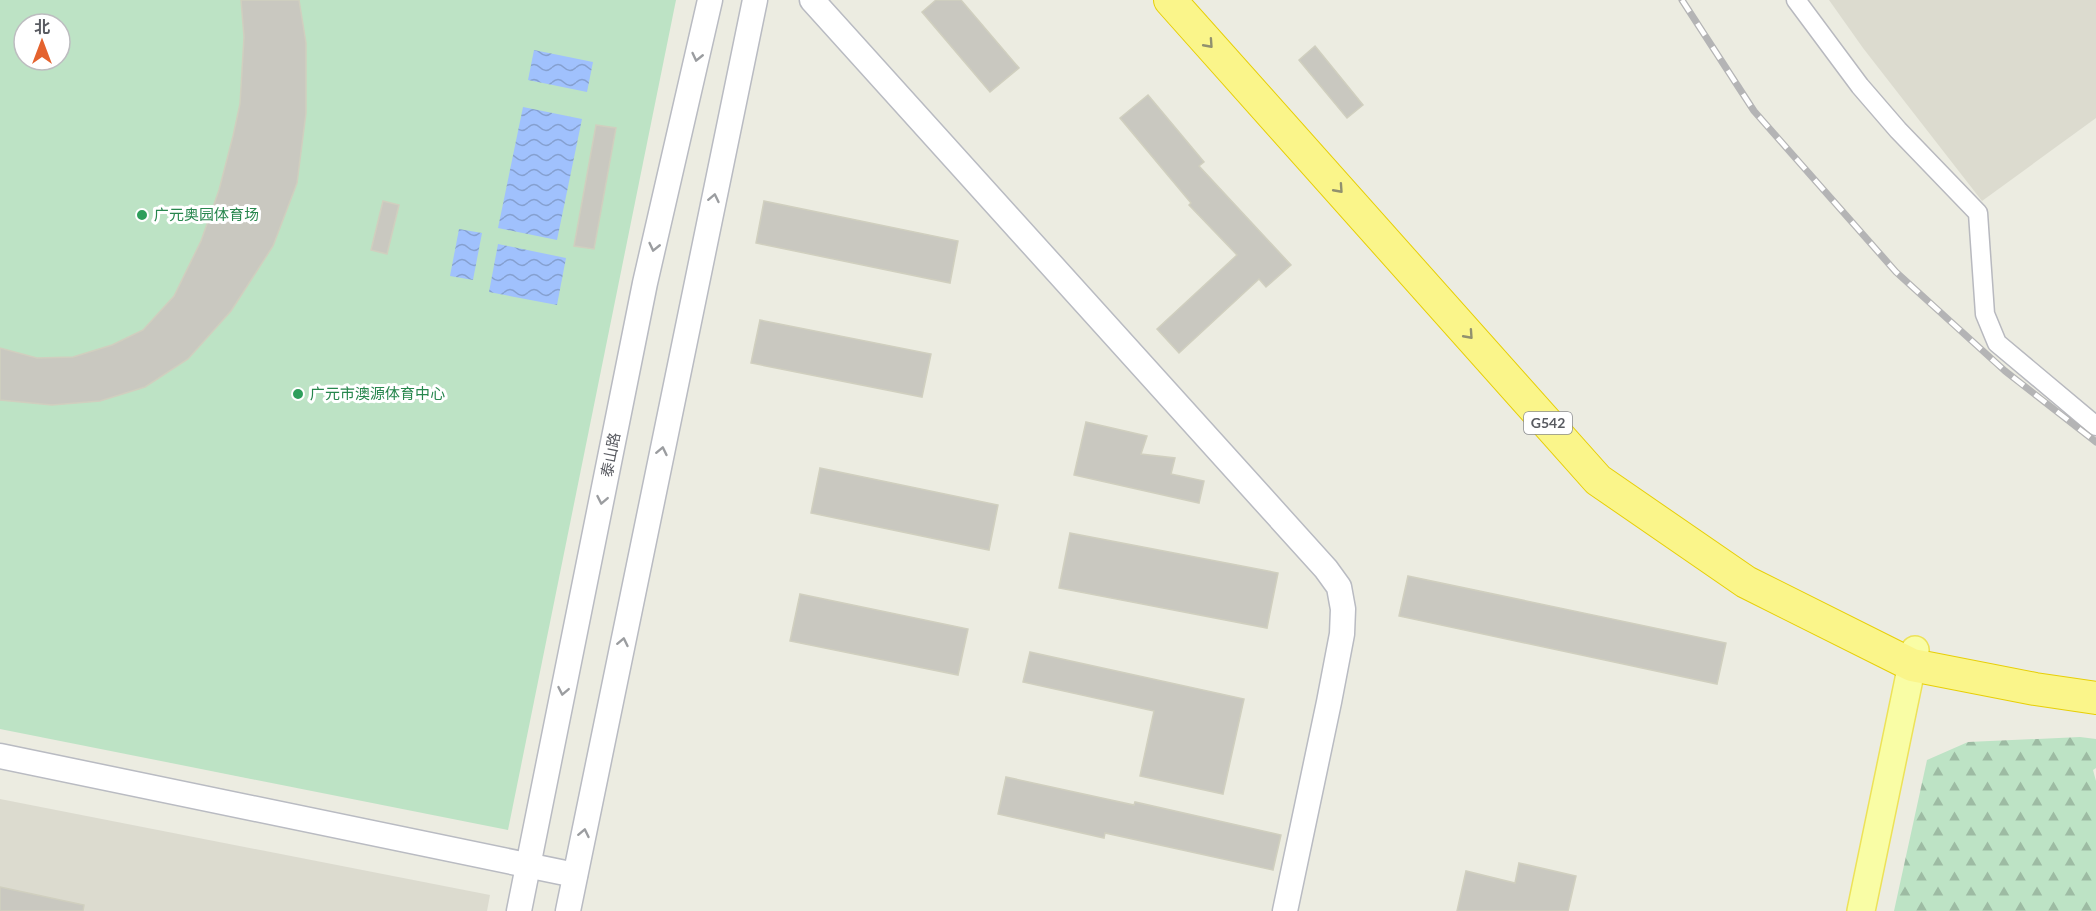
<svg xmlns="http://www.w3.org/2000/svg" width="2096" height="911" viewBox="0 0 2096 911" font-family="Lato,'Noto Sans SC',sans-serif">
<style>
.education{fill:#dcdbcf}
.forest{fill:url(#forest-firs)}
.pitch{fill:#bde3c5;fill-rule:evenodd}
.water{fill:url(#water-waves)}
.building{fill:#c9c8c0;stroke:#d0cfbf;stroke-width:1.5}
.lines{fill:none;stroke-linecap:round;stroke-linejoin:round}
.street-casing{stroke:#b8b9bf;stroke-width:21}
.secondary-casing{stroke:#b9bbc2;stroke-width:27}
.primary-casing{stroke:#ede258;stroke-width:30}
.highway-casing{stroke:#e7cf06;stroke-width:34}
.street{stroke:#fff;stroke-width:18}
.secondary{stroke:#fff;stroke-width:24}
.primary{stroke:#f9fda5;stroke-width:27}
.highway{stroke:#faf58a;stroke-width:32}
.rail-casing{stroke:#b4b4b5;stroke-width:7}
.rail{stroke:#fff;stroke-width:4.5;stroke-dasharray:14;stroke-linecap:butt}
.oneway{stroke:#91916f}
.oneway2{stroke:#9b9da0}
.leisure-dot{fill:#2e9e5b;stroke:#fff;stroke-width:2}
.labels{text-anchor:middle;stroke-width:6;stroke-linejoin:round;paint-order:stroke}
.shield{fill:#fff;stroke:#8b8c90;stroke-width:1.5}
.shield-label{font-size:14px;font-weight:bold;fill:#595b61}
.leisure-label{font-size:15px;fill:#27864d;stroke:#fff;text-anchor:start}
.street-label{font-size:15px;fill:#595b61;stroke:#fff}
</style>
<defs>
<pattern id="forest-firs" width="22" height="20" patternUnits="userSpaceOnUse" patternTransform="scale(1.5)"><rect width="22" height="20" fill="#bde3c5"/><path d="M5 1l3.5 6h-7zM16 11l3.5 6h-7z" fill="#9dbba3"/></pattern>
<pattern id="water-waves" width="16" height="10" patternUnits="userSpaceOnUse" patternTransform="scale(1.5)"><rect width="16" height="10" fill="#a0c1fd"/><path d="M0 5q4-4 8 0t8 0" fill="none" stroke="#85a0d0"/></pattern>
</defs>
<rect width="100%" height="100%" fill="#ecece1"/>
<!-- education -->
<g class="education">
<polygon points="1829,0 2096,0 2096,118 1982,201 1863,48"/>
<polygon points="0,799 490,895 487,911 0,911"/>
</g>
<!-- forest -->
<polygon class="forest" points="2080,737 2096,739 2096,768 2093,770 2096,781 2096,911 1894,911 1927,760 1968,742"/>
<!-- pitch -->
<path class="pitch" d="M0,0H676L508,830L0,729ZM24,24H60V60H24Z"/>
<!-- water -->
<g class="water">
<polygon points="534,50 593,62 587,92 528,80"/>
<polygon points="523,107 582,119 557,240 498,228"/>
<polygon points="459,229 482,233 473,280 450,276"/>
<polygon points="498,244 566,258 557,305 489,292"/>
</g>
<!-- building -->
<g class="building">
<polygon points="241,0 299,0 306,43 306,113 297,183 273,246 231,311 188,359 145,387 100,401 52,405 0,400 0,348 37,358 73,357 112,345 143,330 174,296 201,241 219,190 233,136 240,104 244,37"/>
<polygon points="936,0 961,0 1019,68 990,92 922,12"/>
<polygon points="1315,46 1363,105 1347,118 1299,60"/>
<polygon points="1148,95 1204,162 1199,166 1291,265 1266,287 1259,279 1179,353 1157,329 1237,255 1189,205 1191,203 1120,118"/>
<polygon points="596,125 616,128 594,249 574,246"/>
<polygon points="383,201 399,205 387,254 371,250"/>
<polygon points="764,201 958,241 950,283 756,243"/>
<polygon points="760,320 931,354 922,397 751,363"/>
<polygon points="1086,422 1147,436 1141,454 1175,458 1171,474 1204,481 1199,503 1074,475"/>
<polygon points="820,468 998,505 989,550 811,513"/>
<polygon points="1070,533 1278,573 1267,628 1059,588"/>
<polygon points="1408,576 1726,643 1717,684 1399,616"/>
<polygon points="800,594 968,629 958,675 790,641"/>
<polygon points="1030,652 1244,699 1223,794 1140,776 1154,711 1023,682"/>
<polygon points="1006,777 1134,805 1135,802 1281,835 1273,870 1105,833 1104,838 998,814"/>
<polygon points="1519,863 1576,876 1568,911 1457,911 1466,871 1515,883"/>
<polygon points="0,887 84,905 83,911 0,911"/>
</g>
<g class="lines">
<!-- street casing -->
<g class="street-casing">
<polyline id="street" points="1796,0 1860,86 1898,130 1978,213 1985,314 1997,343 2096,426"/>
</g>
<!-- secondary casing -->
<g class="secondary-casing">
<g id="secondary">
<polyline points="812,0 1326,569 1339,587 1343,609 1342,634 1329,702 1285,911"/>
<polyline points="0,756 575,875"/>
<polyline points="519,911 645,283 710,0"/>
<polyline points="568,911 755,0"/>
</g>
</g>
<!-- primary casing -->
<g class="primary-casing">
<polyline id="primary" points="1861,911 1915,650"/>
</g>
<!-- highway casing -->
<g class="highway-casing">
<polyline id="highway" points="1170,0 1598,480 1746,582 1912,665 2035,689 2096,698"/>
</g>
<!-- street -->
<use href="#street" class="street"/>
<!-- secondary -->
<use href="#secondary" class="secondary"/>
<!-- primary -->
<use href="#primary" class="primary"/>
<!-- highway -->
<use href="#highway" class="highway"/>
<!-- rail casing -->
<g class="rail-casing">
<polyline id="rail" points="1682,0 1754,111 1896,272 2005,371 2096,442"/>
</g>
<!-- rail -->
<use href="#rail" class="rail"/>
</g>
<!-- one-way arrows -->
<defs><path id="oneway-chevron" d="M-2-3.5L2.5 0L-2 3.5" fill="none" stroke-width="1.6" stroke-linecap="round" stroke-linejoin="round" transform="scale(1.5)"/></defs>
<g class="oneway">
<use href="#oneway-chevron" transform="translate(1209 44) rotate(48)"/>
<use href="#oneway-chevron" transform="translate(1339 189) rotate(48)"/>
<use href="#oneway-chevron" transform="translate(1469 335) rotate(48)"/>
</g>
<g class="oneway2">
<use href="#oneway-chevron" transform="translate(697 57) rotate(103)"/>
<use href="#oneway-chevron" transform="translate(714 198) rotate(-78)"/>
<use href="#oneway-chevron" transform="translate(654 247) rotate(103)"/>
<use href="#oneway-chevron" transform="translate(662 451) rotate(-78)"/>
<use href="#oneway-chevron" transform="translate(602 500) rotate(101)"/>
<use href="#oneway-chevron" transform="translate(623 642) rotate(-78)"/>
<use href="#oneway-chevron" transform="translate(563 691) rotate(101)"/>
<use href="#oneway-chevron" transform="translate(584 833) rotate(-78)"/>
</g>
<!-- markers -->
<g class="leisure-dot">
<circle cx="142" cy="215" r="6"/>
<circle cx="298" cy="394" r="6"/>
</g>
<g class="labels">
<!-- shield labels -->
<rect class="shield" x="1524" y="412" width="48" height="22" rx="4.5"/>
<g class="shield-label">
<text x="1548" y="428">G542</text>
</g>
<!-- leisure labels -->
<g class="leisure-label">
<text x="154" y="220">广元奥园体育场</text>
<text x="310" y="399">广元市澳源体育中心</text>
</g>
<!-- street labels -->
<g class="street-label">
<text transform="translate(611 455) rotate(-79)" y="5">泰山路</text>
</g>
</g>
<!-- north arrow -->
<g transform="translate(42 42)"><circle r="28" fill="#ffffff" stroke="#bdbdc0" stroke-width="1.5"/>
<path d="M0-4.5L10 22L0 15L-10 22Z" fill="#e4622e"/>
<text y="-9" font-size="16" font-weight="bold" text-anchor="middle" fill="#595b61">北</text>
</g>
</svg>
